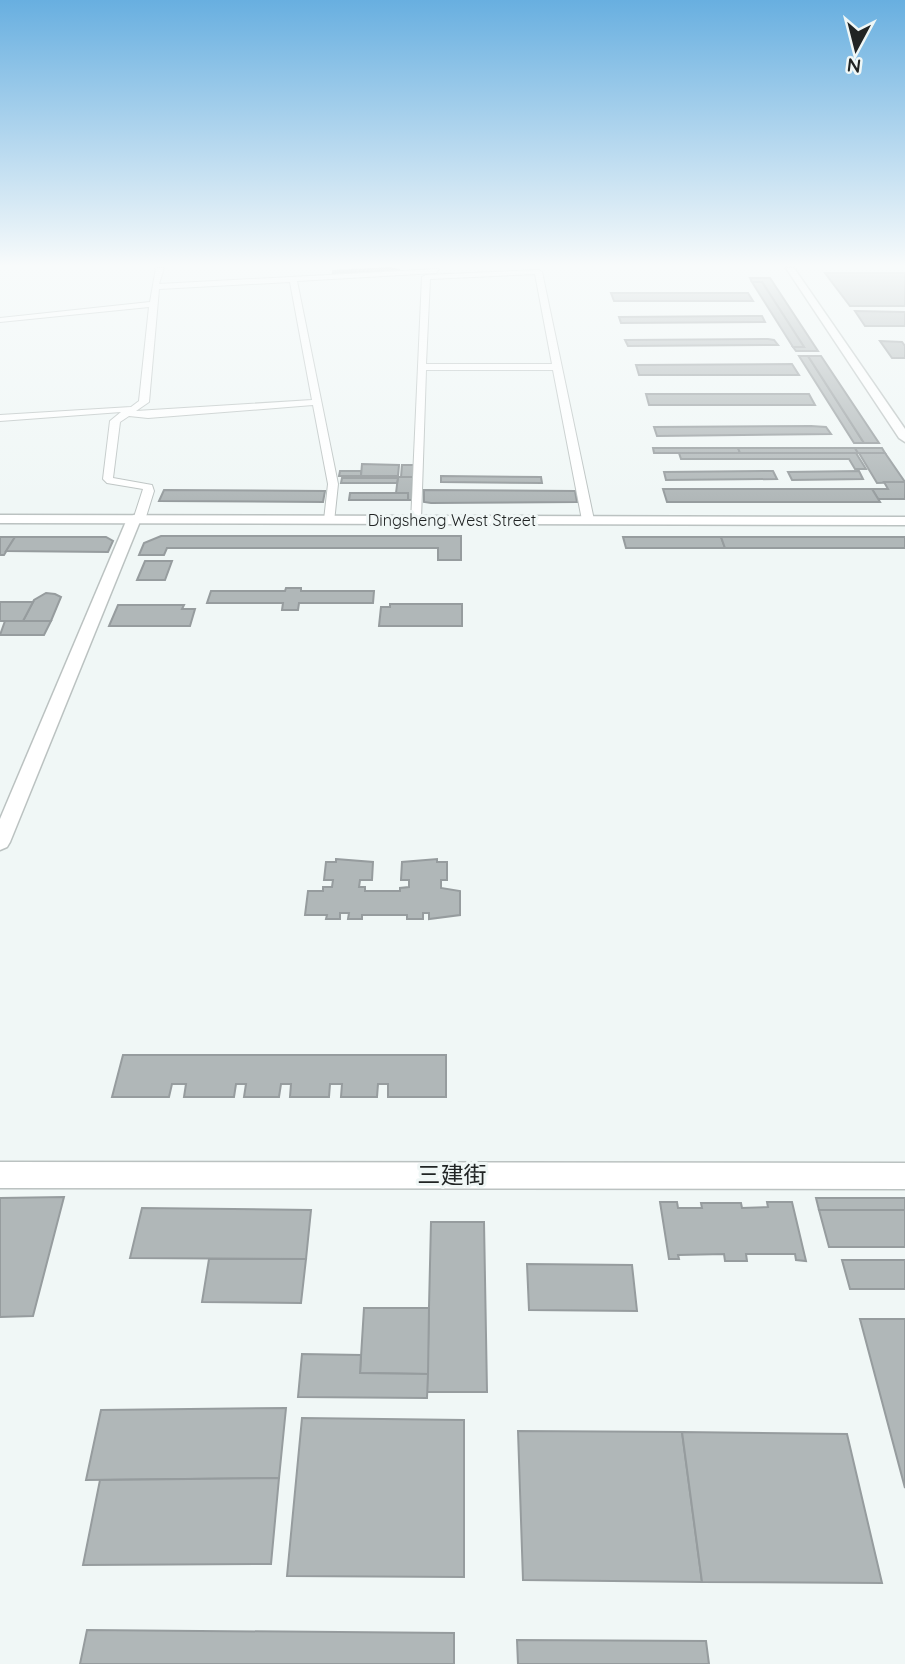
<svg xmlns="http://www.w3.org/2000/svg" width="905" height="1664" viewBox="0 0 905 1664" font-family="Quicksand,'Noto Sans SC',sans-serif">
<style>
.building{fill:#b0b7b8;stroke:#969c9e;stroke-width:2}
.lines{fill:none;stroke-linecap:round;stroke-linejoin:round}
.minor-casing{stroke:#bbc2c1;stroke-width:2}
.tertiary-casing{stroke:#bbc2c1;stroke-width:3}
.secondary-casing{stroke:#bbc2c1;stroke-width:3}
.minor{fill:#fff;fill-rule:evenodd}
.tertiary{fill:#fff;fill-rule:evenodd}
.secondary{fill:#fff;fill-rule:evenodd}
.labels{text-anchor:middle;stroke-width:6;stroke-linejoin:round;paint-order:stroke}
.far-street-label{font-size:16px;fill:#212424;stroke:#f0f7f6}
.near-street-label{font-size:23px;fill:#212424;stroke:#f0f7f6}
</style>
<rect width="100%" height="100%" fill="#f0f7f6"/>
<!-- building -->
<g class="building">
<polygon points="389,268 400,270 333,273 333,271"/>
<polygon points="825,273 905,273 905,306 850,306"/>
<polygon points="750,278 770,278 818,351 796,351 793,347 804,347 762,282 752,282"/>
<polygon points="752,282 762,282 804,347 793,347"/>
<polygon points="611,293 748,293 753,301 614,301"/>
<polygon points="855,311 905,312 905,326 865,326"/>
<polygon points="750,316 762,316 765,322 621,323 619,317"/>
<polygon points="625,340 768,339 774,340 778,345 628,346"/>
<polygon points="880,341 902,342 905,346 905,358 892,358"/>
<polygon points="799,356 808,356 864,443 854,443"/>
<polygon points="808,356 821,356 879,443 864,443"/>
<polygon points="792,364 799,375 639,375 636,365"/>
<polygon points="646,394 809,394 815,405 649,405"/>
<polygon points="811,426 826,427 831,434 657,436 654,427"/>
<polygon points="653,448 738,448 740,453 654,453"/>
<polygon points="738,448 855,448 858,453 740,453"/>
<polygon points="855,448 882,448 885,453 858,453"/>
<polygon points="679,453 856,453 866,469 855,469 849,459 681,459"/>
<polygon points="859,453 885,453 905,482 877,483"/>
<polygon points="362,464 399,465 398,476 361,476"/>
<polygon points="402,465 414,465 413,477 401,477"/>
<polygon points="340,471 361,471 361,476 339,476"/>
<polygon points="773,471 777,479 666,480 664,472"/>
<polygon points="859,471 863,479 792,480 788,472"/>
<polygon points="441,476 541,477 542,483 441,482"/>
<polygon points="398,477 413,477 412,500 408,500 408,493 396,493"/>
<polygon points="342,478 398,478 397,483 341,483"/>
<polygon points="884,482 905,482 905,499 878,499 872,489 888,489"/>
<polygon points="663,489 872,489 880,502 667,502"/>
<polygon points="164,490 325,491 323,502 159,501"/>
<polygon points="424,490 575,491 577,502 431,503 424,502"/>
<polygon points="350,493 408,493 408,500 349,500"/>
<polygon points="161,536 461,536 461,560 438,560 438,548 167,548 164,555 139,555 144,543"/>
<polygon points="0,537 15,537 4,555 0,555"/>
<polygon points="15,537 106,537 113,541 108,552 6,551"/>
<polygon points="623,537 721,537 725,548 626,548"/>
<polygon points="721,537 905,537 905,548 725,548"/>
<polygon points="145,561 172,561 165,580 137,580"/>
<polygon points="286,588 301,588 301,591 374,591 373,603 299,603 298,610 282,610 283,603 207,603 211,591 285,591"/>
<polygon points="46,593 55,594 61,597 51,621 23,621 34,600"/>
<polygon points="0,602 33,602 23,621 0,621"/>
<polygon points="390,604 462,604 462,626 379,626 381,607 390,607"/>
<polygon points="118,605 184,605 182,609 195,609 190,626 109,626"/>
<polygon points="5,621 51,621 44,635 0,635"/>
<polygon points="336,859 373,862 372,880 360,880 359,887 365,887 365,891 400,891 400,888 409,887 409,880 401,880 402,862 437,859 437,862 447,862 447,880 441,880 441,888 460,891 460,915 429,919 429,913 423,913 423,919 407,919 407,915 362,915 362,919 348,919 349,913 340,913 340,919 326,919 327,915 305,915 308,891 323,891 323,887 332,887 333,880 324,880 326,862 336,862"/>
<polygon points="123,1055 446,1055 446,1097 388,1097 388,1084 378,1084 377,1097 341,1097 342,1084 330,1084 329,1097 290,1097 291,1084 281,1084 279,1097 244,1097 246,1084 236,1084 234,1097 184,1097 186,1084 172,1084 169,1097 112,1097"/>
<polygon points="64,1197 33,1316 0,1317 0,1198"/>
<polygon points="816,1198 905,1198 905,1210 819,1210"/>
<polygon points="660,1202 677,1202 678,1208 702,1208 701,1203 741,1203 742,1208 768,1207 767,1202 792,1202 806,1261 796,1260 795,1254 746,1254 747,1261 725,1261 724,1254 678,1255 679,1259 669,1259"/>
<polygon points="142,1208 311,1210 306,1259 130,1258"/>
<polygon points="819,1210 905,1210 905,1247 829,1247"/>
<polygon points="431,1222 484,1222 487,1392 427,1392"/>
<polygon points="209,1259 306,1259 301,1303 202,1302"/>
<polygon points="842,1260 905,1260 905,1289 850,1289"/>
<polygon points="527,1264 632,1265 637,1311 529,1310"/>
<polygon points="364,1308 429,1308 428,1374 360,1373"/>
<polygon points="860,1319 905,1319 905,1488"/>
<polygon points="302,1354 361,1355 360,1373 428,1374 427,1398 298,1397"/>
<polygon points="286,1408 279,1478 86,1480 101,1410"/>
<polygon points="302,1418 464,1420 464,1577 287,1576"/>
<polygon points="518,1431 682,1432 702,1582 523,1580"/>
<polygon points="682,1432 847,1434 882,1583 702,1582"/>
<polygon points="279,1478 271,1564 83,1565 100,1480"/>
<polygon points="87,1630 454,1633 454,1664 80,1664"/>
<polygon points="517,1640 706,1641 709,1664 518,1664"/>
</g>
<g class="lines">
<!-- minor casing -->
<g class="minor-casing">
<g id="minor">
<path d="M156,268H164L159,284L439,269L436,273L297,281L338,484L334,522L324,520L328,484L313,405L148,418L129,416L120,422L113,478L152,485L154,491L145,520L139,523L133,520L143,489L107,483L103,479L110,421L121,412L0,421V415L131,407L139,401L149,307L0,322V318L150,302ZM290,282L312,400L136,411L149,402L159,289Z"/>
<path d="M538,270L542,272L594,520L588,523L582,520L553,370H426L421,520L411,522L422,277L426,275ZM535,274L552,364H426L430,279Z"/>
</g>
</g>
<!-- tertiary casing -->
<g class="tertiary-casing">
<g id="tertiary">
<polygon points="786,268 794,268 905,429 905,442 899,438"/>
<polygon points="134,515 141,519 10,842 7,847 0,850 0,819 127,519"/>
<polygon points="0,1162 905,1163 905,1189 0,1188"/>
</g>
</g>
<!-- secondary casing -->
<g class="secondary-casing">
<polygon id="secondary" points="0,515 905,517 905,525 0,523"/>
</g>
<!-- minor -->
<use href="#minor" class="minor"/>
<!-- tertiary -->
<use href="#tertiary" class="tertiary"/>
<!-- secondary -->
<use href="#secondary" class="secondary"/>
</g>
<!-- sky -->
<linearGradient id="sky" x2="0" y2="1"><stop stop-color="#68afe0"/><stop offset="0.53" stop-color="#f8fbfb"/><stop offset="1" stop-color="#f8fbfb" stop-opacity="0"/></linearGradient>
<rect width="905" height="501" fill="url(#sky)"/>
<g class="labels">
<!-- far-street labels -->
<g class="far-street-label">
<text x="452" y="526">Dingsheng West Street</text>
</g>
<!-- near-street labels -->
<g class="near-street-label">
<text x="452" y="1183">三建街</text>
</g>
</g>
<!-- north arrow -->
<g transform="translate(856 49) rotate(187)" stroke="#f0f7f6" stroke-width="5" paint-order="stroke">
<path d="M0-5L12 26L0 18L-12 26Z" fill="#212424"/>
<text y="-10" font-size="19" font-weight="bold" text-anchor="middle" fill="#212424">N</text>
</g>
</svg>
